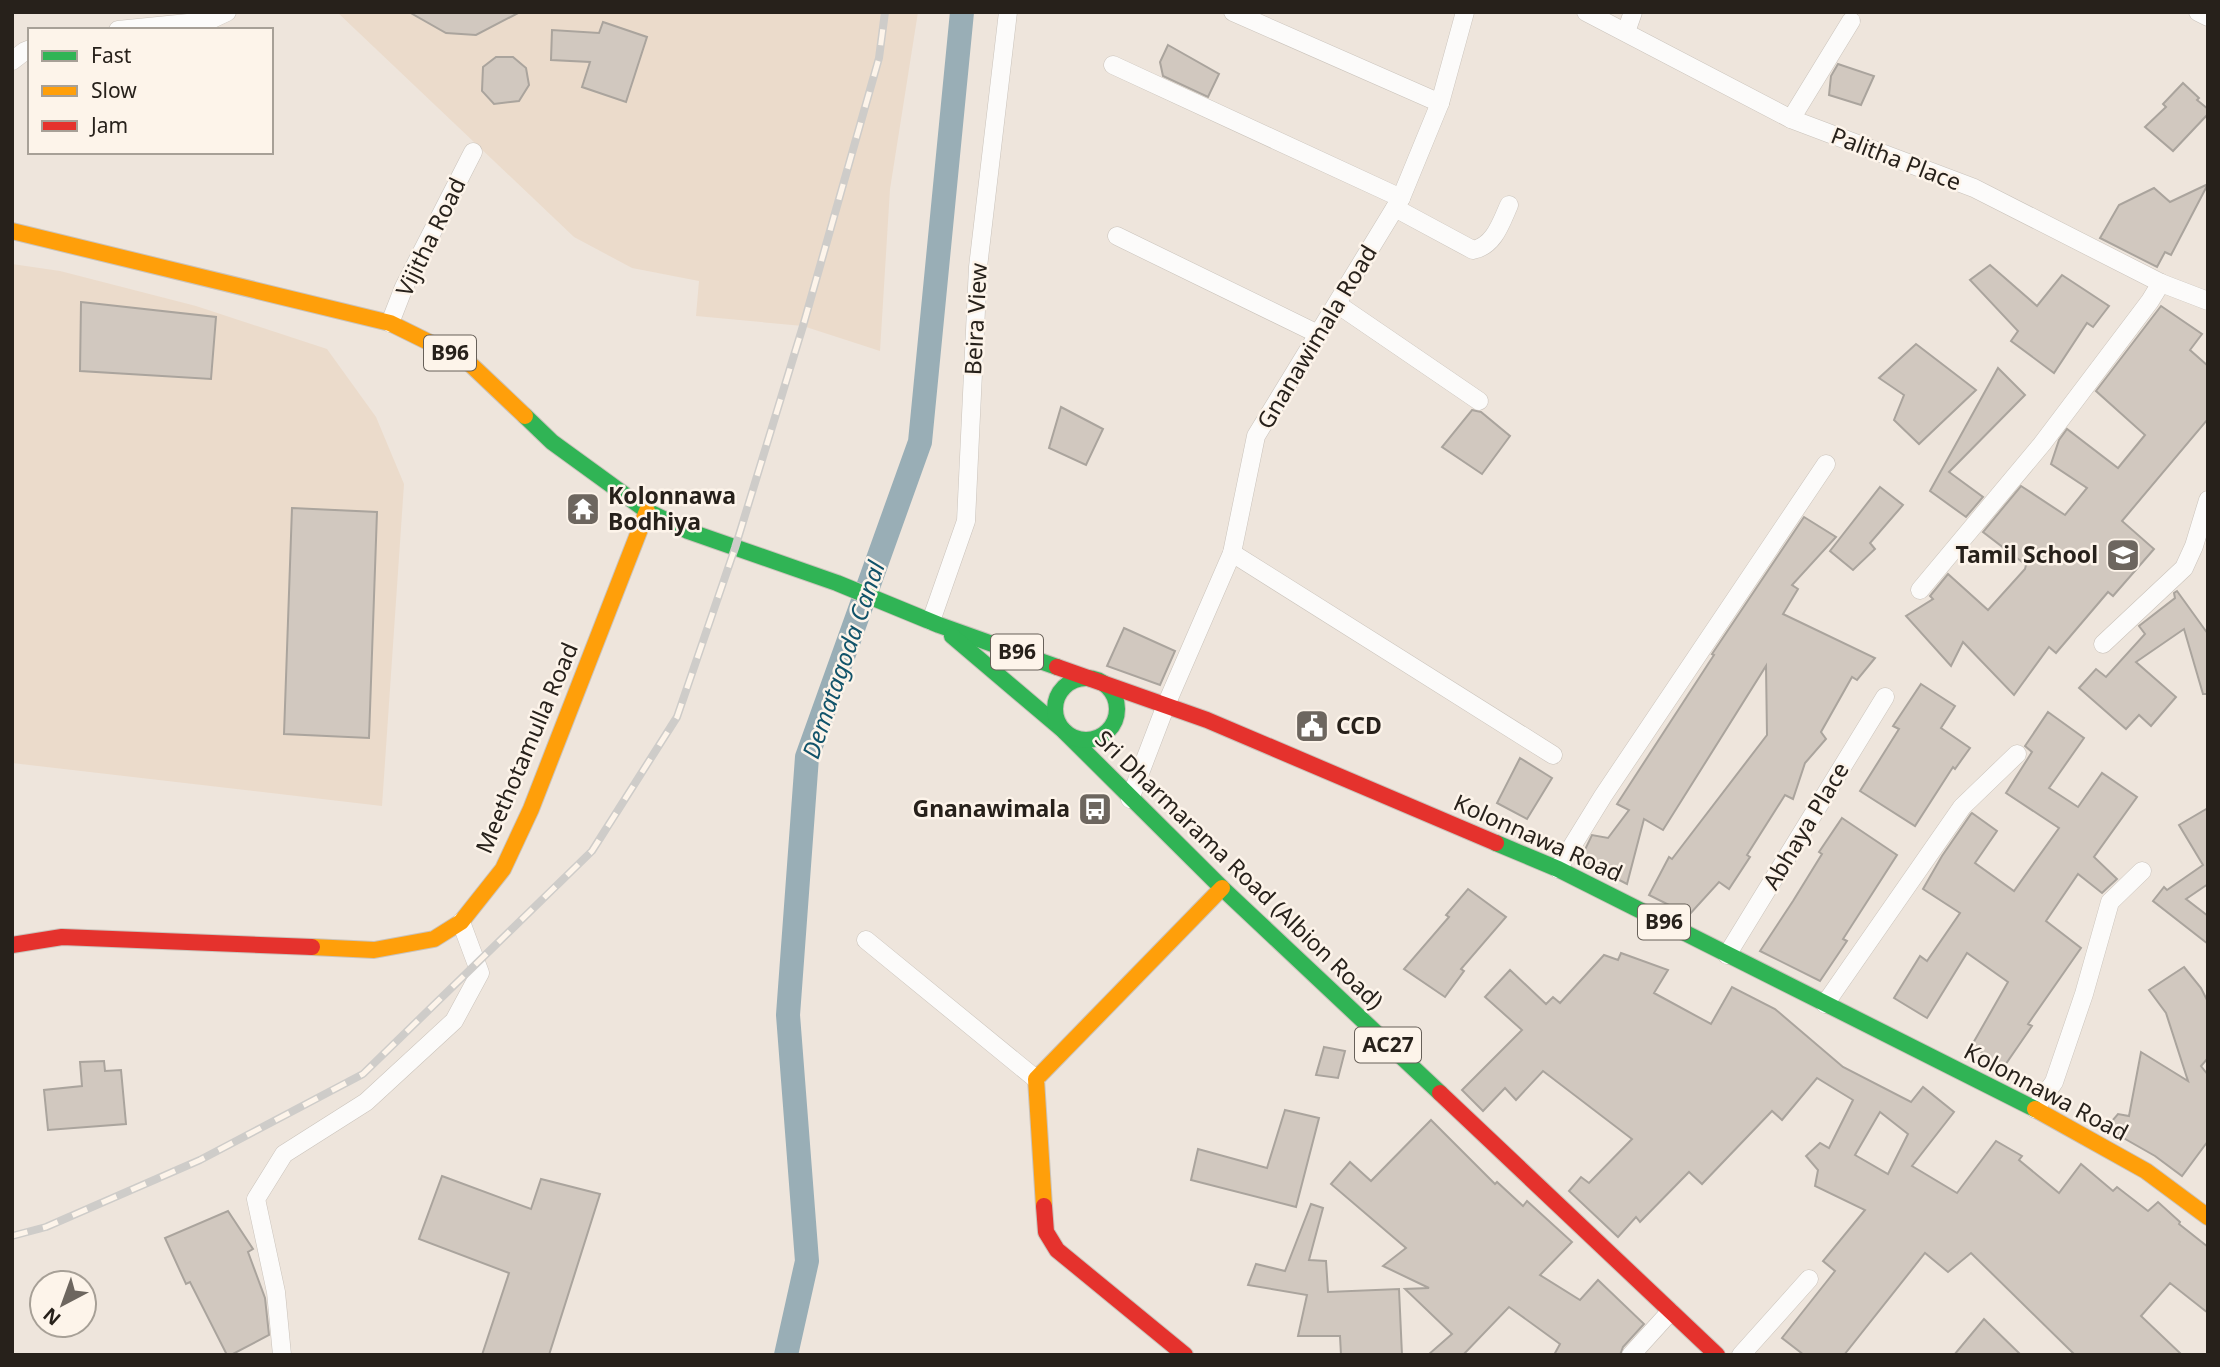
<svg xmlns="http://www.w3.org/2000/svg" width="2220" height="1367" viewBox="0 0 2220 1367" font-family="'Noto Sans',sans-serif">
<style>
.built{fill:#ebdbcb}
.lines{fill:none;stroke-linecap:round;stroke-linejoin:round}
.canal{stroke:#99aeb6;stroke-width:24}
.building{fill:#d1c8bf;stroke:#aaa49d;stroke-width:2;fill-rule:evenodd}
.street-casing{stroke:#cac3bb;stroke-width:19}
.fast-casing{stroke:#cac3bb;stroke-width:18}
.slow-casing{stroke:#cac3bb;stroke-width:18}
.jam-casing{stroke:#cac3bb;stroke-width:18}
.street{stroke:#fcfbfa;stroke-width:18}
.fast{stroke:#30b455;stroke-width:16}
.slow{stroke:#ff9f0a;stroke-width:16}
.jam{stroke:#e5322d;stroke-width:16}
.rail-casing{stroke:#ceccc9;stroke-width:8}
.rail{stroke:#fdf4ea;stroke-width:5;stroke-dasharray:16;stroke-linecap:butt}
.labels{text-anchor:middle;stroke-width:5;stroke-linejoin:round;paint-order:stroke}
.shield{fill:#fdf4ea;stroke:#676059;stroke-width:2}
.shield-label{font-size:21px;font-weight:bold;fill:#27211b}
.street-label{font-size:23px;fill:#27211b;stroke:#fdf4ea}
.poi-label{font-size:23px;font-weight:bold;fill:#27211b;stroke:#fdf4ea;text-anchor:start}
.water-label{font-size:24px;font-style:italic;fill:#11536a;stroke:#fdf4ea}
</style>
<rect width="100%" height="100%" fill="#eee5dc"/>
<!-- built -->
<g class="built">
<polygon points="337,12 918,12 890,189 880,351 803,326 696,316 699,281 632,268 574,237"/>
<polygon points="12,264 60,271 196,306 327,349 376,417 404,484 382,806 12,763"/>
</g>
<g class="lines">
<!-- canal -->
<polyline class="canal" points="786,1355 807,1261 788,1015 807,757 920,442 962,12"/>
</g>
<!-- building -->
<g class="building">
<polygon points="409,12 520,12 476,35 446,33"/>
<polygon points="603,22 647,37 626,102 582,87 590,62 551,60 552,30 599,33"/>
<polygon points="1168,45 1219,74 1208,97 1163,76 1160,62"/>
<polygon points="496,57 513,57 526,68 529,85 519,101 494,104 482,91 483,67"/>
<polygon points="1838,64 1874,76 1861,105 1829,95 1831,76"/>
<polygon points="2183,83 2199,98 2197,100 2208,109 2208,114 2173,151 2145,127 2166,107 2163,104"/>
<polygon points="2208,184 2171,255 2165,252 2157,267 2100,238 2119,205 2154,188 2170,202"/>
<polygon points="1990,265 2037,306 2062,275 2109,306 2093,327 2087,323 2054,373 2011,341 2018,331 1970,280"/>
<polygon points="81,302 216,317 211,379 80,371"/>
<polygon points="2161,306 2202,334 2190,350 2208,366 2208,419 2122,521 2154,549 2113,596 2108,592 2056,653 2049,647 2014,695 1963,642 1951,666 1906,616 1933,599 1930,596 1948,574 1988,610 2025,569 2026,565 1983,532 2021,486 2065,515 2087,488 2051,464 2059,440 2067,429 2118,468 2145,435 2096,391"/>
<polygon points="1916,344 1976,390 1919,444 1894,420 1904,395 1879,378"/>
<polygon points="1998,368 2025,395 1949,472 1983,497 1966,517 1930,491"/>
<polygon points="1061,407 1103,429 1086,465 1049,448"/>
<polygon points="1472,410 1481,412 1510,436 1482,474 1442,447"/>
<polygon points="1880,487 1903,505 1870,543 1875,549 1853,570 1830,551"/>
<polygon points="292,508 377,512 369,738 284,734"/>
<polygon points="1804,517 1836,537 1792,585 1798,589 1783,614 1875,658 1857,680 1852,677 1821,732 1826,739 1805,763 1793,799 1785,795 1747,855 1750,857 1729,889 1719,882 1689,915 1649,895 1669,857 1672,859 1767,735 1766,666 1663,830 1644,819 1627,884 1580,860 1592,835 1608,838 1629,810 1617,804 1714,655 1712,654"/>
<polygon points="2177,591 2208,634 2208,694 2203,694 2184,629 2136,662 2176,697 2151,726 2139,715 2126,729 2079,688 2096,669 2106,677 2145,634 2139,626 2175,598 2174,593"/>
<polygon points="1124,628 1175,651 1160,685 1107,666"/>
<polygon points="1921,684 1955,706 1941,728 1970,748 1955,769 1953,767 1915,826 1860,791 1899,729 1893,726"/>
<polygon points="2048,712 2084,738 2049,788 2078,807 2102,773 2137,797 2094,857 2117,879 2102,893 2078,874 2046,921 2081,948 2028,1024 2032,1026 2003,1068 1972,1045 2008,982 1967,953 1927,1018 1894,998 1920,956 1927,961 1960,913 1923,889 1942,856 1971,814 1972,813 1997,831 1975,863 2014,891 2059,828 2006,793 2032,752 2025,746"/>
<polygon points="1520,758 1552,778 1527,819 1497,803"/>
<polygon points="2208,808 2208,884 2186,899 2208,916 2208,944 2153,901 2164,887 2167,890 2203,865 2179,825"/>
<polygon points="1842,818 1897,855 1843,939 1847,941 1820,981 1760,951 1793,901 1822,854 1819,852"/>
<polygon points="1468,889 1506,917 1461,969 1464,971 1445,997 1404,969 1449,917 1446,915"/>
<path d="M1621,953L1668,970L1654,993L1711,1024L1732,987L1775,1009L1843,1067L1911,1102L1923,1087L1954,1112L1912,1166L1957,1193L1996,1141L2022,1156L2019,1160L2059,1193L2081,1164L2113,1191L2117,1187L2148,1211L2158,1202L2180,1222L2179,1224L2208,1247V1313L2170,1283L2141,1316L2182,1355H2075L1971,1253L1948,1272L1925,1253L1844,1355H1804L1782,1338L1835,1271L1823,1261L1865,1210L1815,1186L1818,1170L1806,1156L1820,1143L1829,1148L1853,1100L1817,1078L1782,1120L1772,1111L1702,1184L1689,1172L1640,1222L1636,1217L1618,1237L1569,1191L1581,1177L1589,1183L1632,1139L1543,1071L1516,1100L1505,1088L1483,1111L1462,1090L1522,1030L1485,997L1510,970L1546,1004L1553,997L1560,1003L1604,955L1618,960ZM1880,1112L1908,1134L1888,1174L1855,1155Z"/>
<polygon points="2184,967 2201,988 2208,1002 2208,1058 2201,1066 2208,1075 2208,1141 2182,1176 2155,1156 2106,1128 2118,1114 2129,1116 2141,1052 2188,1081 2166,1013 2149,990"/>
<polygon points="1324,1047 1345,1051 1338,1078 1316,1075"/>
<polygon points="104,1061 105,1071 121,1070 126,1124 48,1130 44,1090 82,1086 80,1062"/>
<polygon points="1285,1110 1319,1118 1296,1207 1191,1180 1198,1149 1267,1168"/>
<polygon points="1431,1120 1495,1184 1497,1182 1523,1206 1527,1201 1572,1242 1540,1275 1580,1300 1598,1280 1644,1324 1623,1347 1620,1355 1554,1355 1560,1344 1509,1307 1463,1355 1428,1355 1452,1334 1405,1289 1429,1288 1383,1266 1406,1248 1331,1184 1350,1162 1371,1181"/>
<polygon points="442,1176 531,1209 541,1179 600,1194 549,1355 482,1355 509,1273 419,1239"/>
<polygon points="1311,1204 1323,1208 1309,1260 1326,1261 1328,1292 1399,1289 1402,1355 1341,1355 1340,1336 1298,1336 1307,1295 1248,1285 1256,1264 1285,1271"/>
<polygon points="228,1211 253,1249 248,1252 265,1298 269,1335 231,1355 227,1355 190,1282 186,1284 165,1238"/>
<polygon points="1984,1319 2021,1355 1954,1355"/>
</g>
<g class="lines">
<!-- street casing -->
<g class="street-casing">
<g id="street">
<polyline points="1233,12 1440,103"/>
<polyline points="1586,12 1791,119 1974,188 2161,283 2208,301"/>
<polyline points="2198,12 2208,17"/>
<polyline points="118,30 208,21 227,12"/>
<polyline points="1626,32 1633,12"/>
<polyline points="12,61 25,51 30,49"/>
<polyline points="1113,65 1401,198"/>
<polyline points="1791,119 1851,21"/>
<path d="M1395,208L1473,250C1494,246 1501,223 1509,205"/>
<polyline points="1117,236 1318,334"/>
<polyline points="1337,304 1479,401"/>
<polyline points="390,323 404,287 473,152"/>
<polyline points="1232,553 1553,755"/>
<polyline points="1920,590 2042,444 2150,301 2161,283"/>
<polyline points="931,621 966,521 978,267 1008,12"/>
<polyline points="2103,644 2184,568 2194,546 2208,500"/>
<polyline points="1130,799 1166,705 1232,553 1256,436 1401,198 1440,103 1465,12"/>
<polyline points="1558,869 1603,796 1826,464"/>
<polyline points="866,940 1036,1079"/>
<polyline points="1727,955 1885,697"/>
<polyline points="1825,1004 1962,807 2017,754"/>
<polyline points="2035,1109 2054,1082 2084,994 2110,902 2142,871"/>
<polyline points="282,1355 276,1292 256,1199 284,1154 366,1102 454,1021 480,973 461,922"/>
<polyline points="1631,1355 1670,1312"/>
<polyline points="1741,1355 1809,1279"/>
</g>
</g>
<!-- fast casing -->
<g class="fast-casing">
<g id="fast">
<polyline points="525,416 552,442 647,511 688,531 837,583 939,625 1057,667"/>
<polyline points="952,636 1064,731 1222,888 1440,1093"/>
<circle cx="1086" cy="709" r="31"/>
<polyline points="1496,843 1558,869 2035,1109"/>
</g>
</g>
<!-- slow casing -->
<g class="slow-casing">
<g id="slow">
<polyline points="12,231 390,323 467,361 525,416"/>
<polyline points="312,947 374,950 434,939 461,922 503,869 531,809 647,511"/>
<polyline points="2035,1109 2146,1171 2208,1217"/>
<polyline points="1044,1206 1036,1079 1222,888"/>
</g>
</g>
<!-- jam casing -->
<g class="jam-casing">
<g id="jam">
<polyline points="1057,667 1207,720 1496,843"/>
<polyline points="12,945 62,937 312,947"/>
<polyline points="1440,1093 1717,1355"/>
<polyline points="1044,1206 1046,1232 1057,1250 1185,1355"/>
</g>
</g>
<!-- street -->
<use href="#street" class="street"/>
<!-- fast -->
<use href="#fast" class="fast"/>
<!-- slow -->
<use href="#slow" class="slow"/>
<!-- jam -->
<use href="#jam" class="jam"/>
<!-- rail casing -->
<g class="rail-casing">
<polyline id="rail" points="12,1236 46,1227 200,1160 363,1074 592,851 677,717 735,548 803,326 879,58 885,12"/>
</g>
<!-- rail -->
<use href="#rail" class="rail"/>
</g>
<!-- icons -->
<defs>
<g id="temple-square" transform="scale(1.75)"><rect x="-9" y="-9" width="18" height="18" rx="4" fill="#6d665f" stroke="#fdf4ea"/><path d="M0-6L5-2H3V0L6.5 2.5H4V6H1.5V3h-3V6H-4V2.5H-6.5L-3 0V-2H-5Z" fill="#fff"/></g>
<g id="school-square" transform="scale(1.75)"><rect x="-9" y="-9" width="18" height="18" rx="4" fill="#6d665f" stroke="#fdf4ea"/><path d="M0-5L7-2L0 1L-7-2ZM-4 1L0 2.5L4 1V4Q0 6-4 4Z" fill="#fff"/></g>
<g id="civic-square" transform="scale(1.75)"><rect x="-9" y="-9" width="18" height="18" rx="4" fill="#6d665f" stroke="#fdf4ea"/><path d="M-.6-6.5H3V-4.5H.6V-3L4-1V1h2V6H-6V1h2V-1L-.6-3ZM-1.2 2.5V6h2.4V2.5Z" fill="#fff"/></g>
<g id="bus-square" transform="scale(1.75)"><rect x="-9" y="-9" width="18" height="18" rx="4" fill="#6d665f" stroke="#fdf4ea"/><path d="M-5-6H5V4H4V6H2V4H-2V6H-4V4H-5ZM-3.5-4V0h7V-4ZM-3.5 1.2v1.5H-2V1.2ZM2 1.2v1.5H3.5V1.2Z" fill="#fff"/></g>
</defs>
<g fill-rule="evenodd">
<use href="#temple-square" x="583" y="509"/>
<use href="#school-square" x="2123" y="555"/>
<use href="#civic-square" x="1312" y="726"/>
<use href="#bus-square" x="1095" y="809"/>
</g>
<g class="labels">
<!-- shield labels -->
<g class="shield">
<rect x="424" y="335.5" width="52" height="35" rx="5"/>
<rect x="991" y="634.5" width="52" height="35" rx="5"/>
<rect x="1638" y="904.5" width="52" height="35" rx="5"/>
<rect x="1355" y="1027.5" width="66" height="35" rx="5"/>
</g>
<g class="shield-label">
<text x="450" y="360">B96</text>
<text x="1017" y="659">B96</text>
<text x="1664" y="929">B96</text>
<text x="1388" y="1052">AC27</text>
</g>
<!-- street labels -->
<g class="street-label">
<text transform="translate(1896 159) rotate(21)" y="8">Palitha Place</text>
<text transform="translate(431 237) rotate(-64)" y="8">Vijitha Road</text>
<text transform="translate(976 319) rotate(-87)" y="8">Beira View</text>
<text transform="translate(1317 337) rotate(-59)" y="8">Gnanawimala Road</text>
<text transform="translate(527 748) rotate(-67)" y="8">Meethotamulla Road</text>
<text transform="translate(1806 826) rotate(-59)" y="8">Abhaya Place</text>
<text transform="translate(1538 838) rotate(24)" y="8">Kolonnawa Road</text>
<text transform="translate(1239 870) rotate(44)" y="8">Sri Dharmarama Road (Albion Road)</text>
<text transform="translate(2046 1092) rotate(28)" y="8">Kolonnawa Road</text>
</g>
<!-- poi labels -->
<g class="poi-label">
<text x="608" y="504">Kolonnawa<tspan x="608" dy="26">Bodhiya</tspan></text>
<text x="2098" y="563" text-anchor="end">Tamil School</text>
<text x="1336" y="734">CCD</text>
<text x="1070" y="817" text-anchor="end">Gnanawimala</text>
</g>
<!-- water labels -->
<g class="water-label">
<text transform="translate(844 660) rotate(-71)" y="8">Dematagoda Canal</text>
</g>
</g>
<!-- border -->
<rect width="2220" height="1367" fill="none" stroke="#27211b" stroke-width="28"/>
<!-- legend -->
<rect x="28" y="28" width="245" height="126" fill="#fdf4ea" stroke="#a7a097" stroke-width="2"/>
<rect x="42" y="51" width="35" height="10" fill="#30b455" stroke="#a7a097" stroke-width="2"/>
<text x="91" y="63" font-size="21" fill="#27211b">Fast</text>
<rect x="42" y="86" width="35" height="10" fill="#ff9f0a" stroke="#a7a097" stroke-width="2"/>
<text x="91" y="98" font-size="21" fill="#27211b">Slow</text>
<rect x="42" y="121" width="35" height="10" fill="#e5322d" stroke="#a7a097" stroke-width="2"/>
<text x="91" y="133" font-size="21" fill="#27211b">Jam</text>
<!-- north arrow -->
<g transform="translate(63 1304) rotate(221)"><circle r="33" fill="#fdf4ea" stroke="#a7a097" stroke-width="2"/>
<path d="M0-5L12 26L0 18L-12 26Z" fill="#6d665f"/>
<text y="-10" font-size="19" font-weight="bold" text-anchor="middle" fill="#27211b">N</text>
</g>
</svg>
